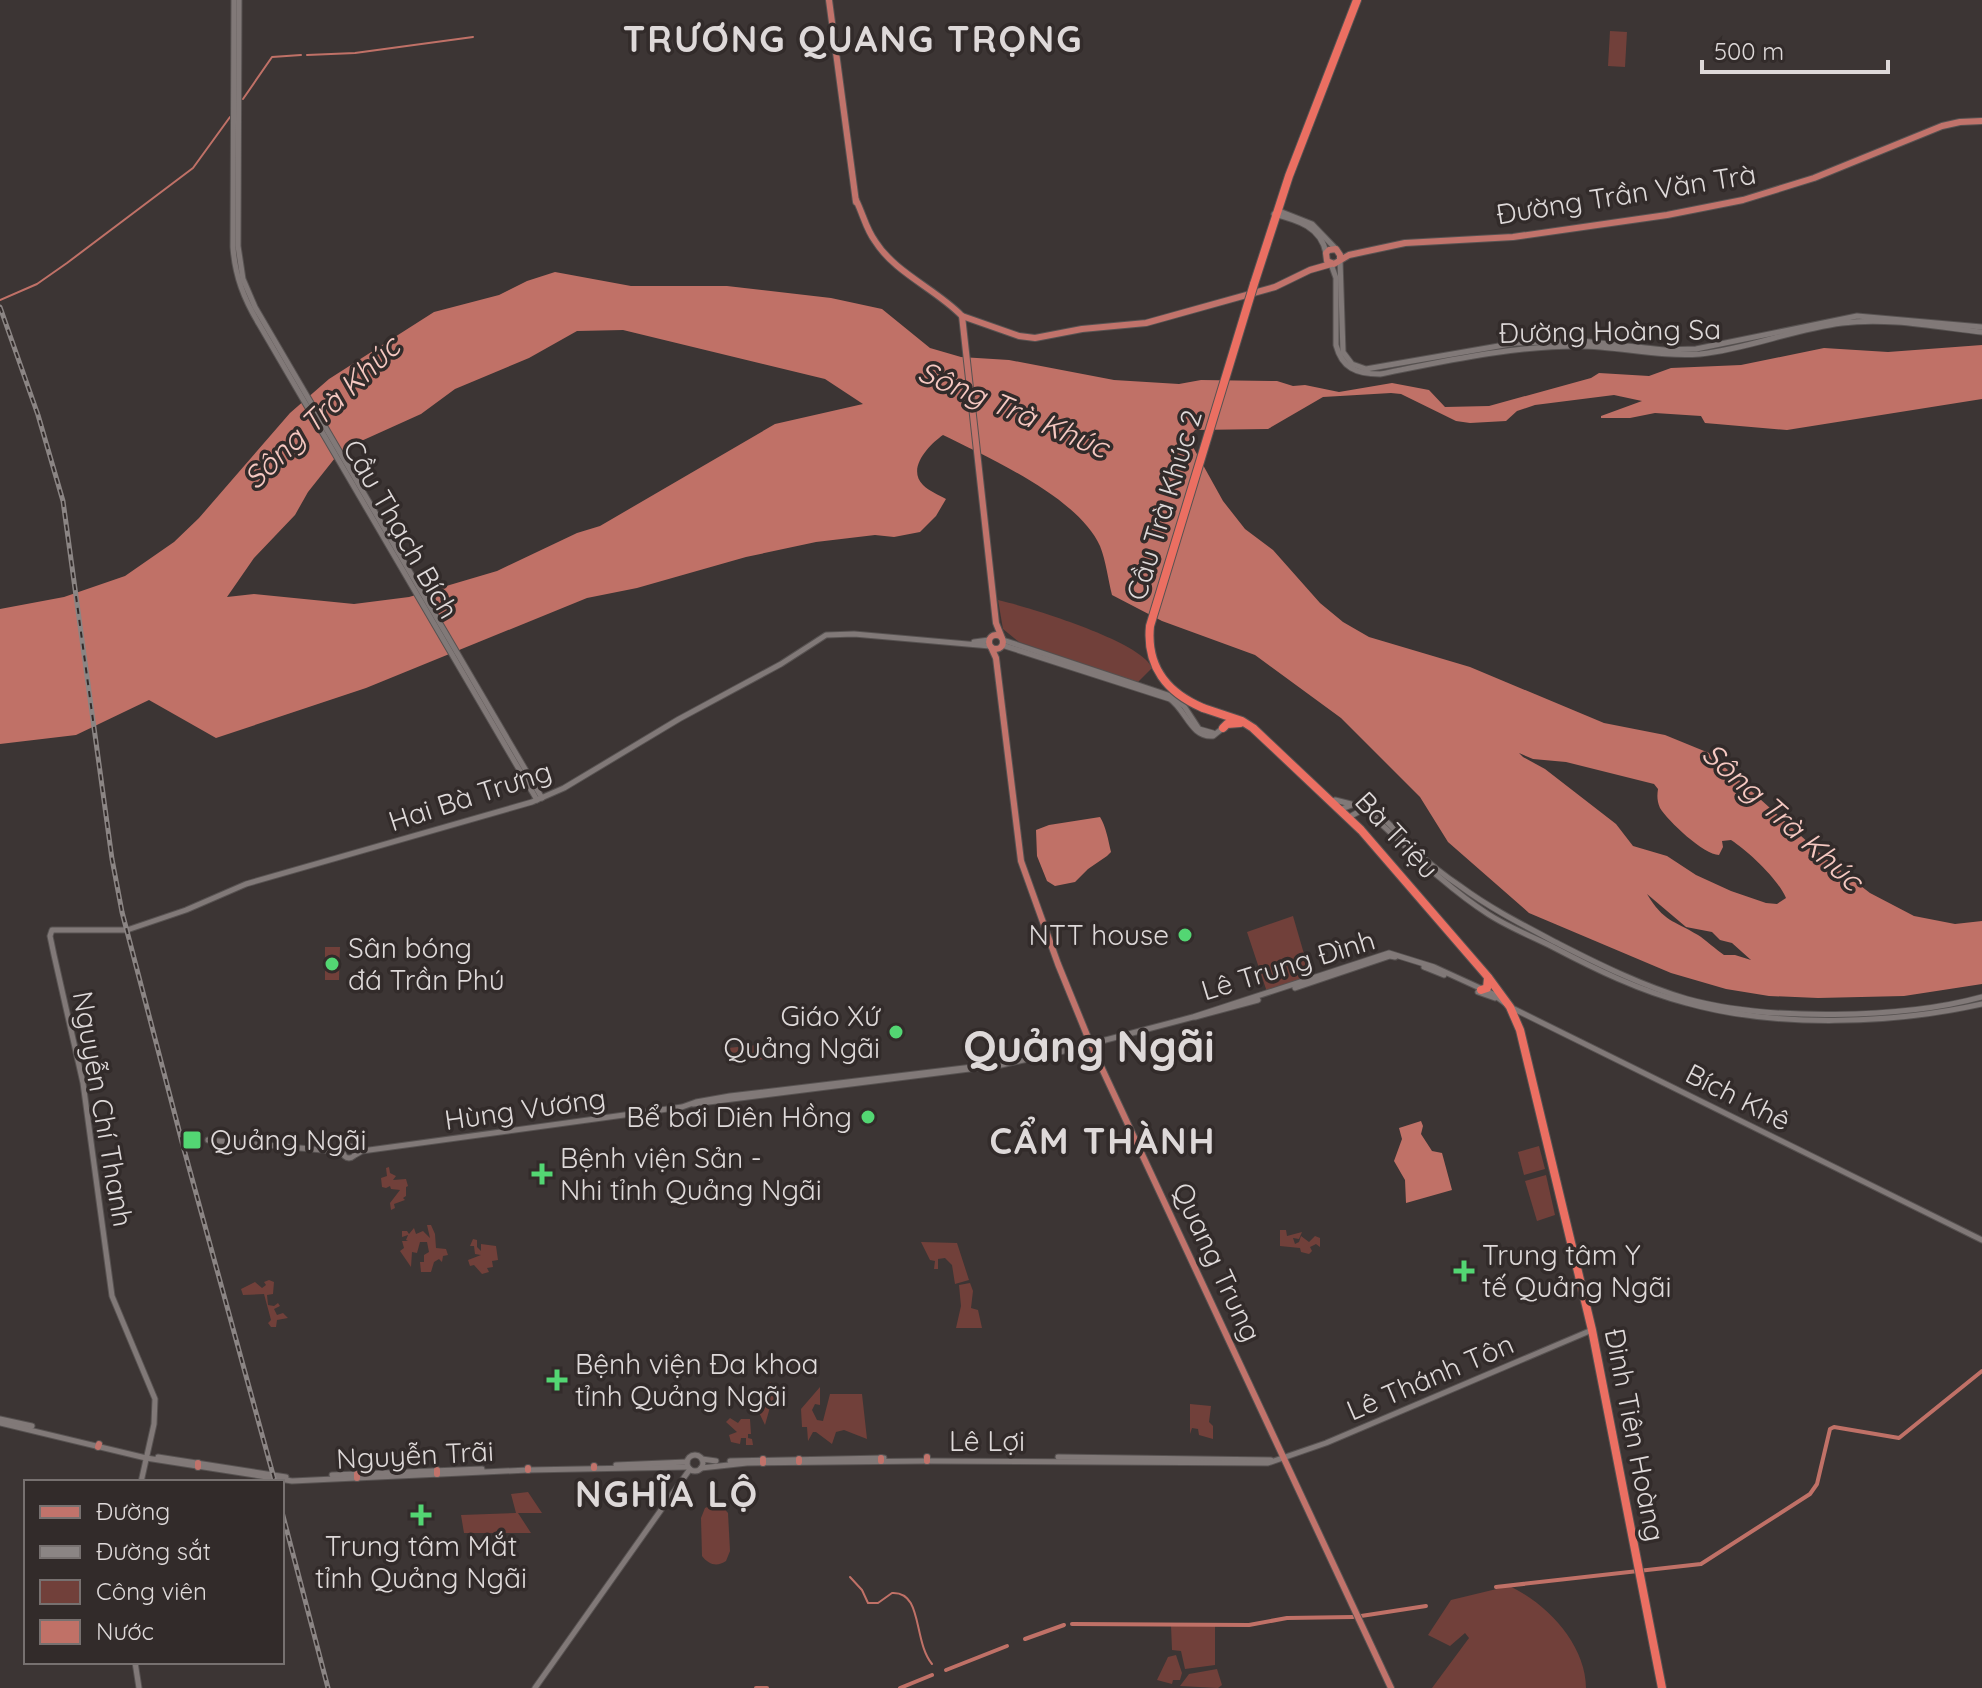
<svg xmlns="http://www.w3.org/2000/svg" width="1982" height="1688" viewBox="0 0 1982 1688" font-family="Quicksand,sans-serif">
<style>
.green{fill:#71403a}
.water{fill:#c07167;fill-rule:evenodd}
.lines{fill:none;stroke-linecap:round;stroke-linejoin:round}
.stream{stroke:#c07167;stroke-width:2}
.canal{stroke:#c07167;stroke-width:4}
.secondary-casing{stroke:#575251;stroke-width:7}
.primary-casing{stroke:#575251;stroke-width:8}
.highway-casing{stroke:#575251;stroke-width:10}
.secondary{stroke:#817978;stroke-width:5}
.primary{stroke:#c1736b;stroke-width:6}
.highway{stroke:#eb6f62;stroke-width:8}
.rail-casing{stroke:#8b8584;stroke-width:5}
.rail{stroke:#322b2a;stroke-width:2;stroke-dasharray:6;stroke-linecap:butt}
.highway-bridge-casing{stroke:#575251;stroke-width:10;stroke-linecap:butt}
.highway-bridge{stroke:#eb6f62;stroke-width:8}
.poi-dot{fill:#53d673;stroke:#322b2a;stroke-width:3}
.labels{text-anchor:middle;stroke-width:7;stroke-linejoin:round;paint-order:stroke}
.street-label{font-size:28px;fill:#ded9d9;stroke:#322b2a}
.poi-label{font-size:28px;fill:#ded9d9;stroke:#322b2a;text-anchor:start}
.water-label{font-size:30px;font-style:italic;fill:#f6c9c2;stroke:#322b2a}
.district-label{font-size:36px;font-weight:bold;letter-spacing:2px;fill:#ded9d9;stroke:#322b2a}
.town-label{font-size:44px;font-weight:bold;fill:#ded9d9;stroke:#322b2a}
</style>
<rect width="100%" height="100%" fill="#3c3534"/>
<!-- green -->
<g class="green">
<polygon points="1610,31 1627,32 1625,67 1608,66"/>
<path d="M998,600C1028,607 1141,641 1152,668L1138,682L1019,642L1003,629Z"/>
<polygon points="1293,916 1311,978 1267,992 1247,932"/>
<polygon points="325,947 340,947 339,980 325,980"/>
<polygon points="766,1044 767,1059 730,1062 728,1048"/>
<polygon points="1539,1146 1545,1169 1524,1175 1518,1152"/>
<polygon points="389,1167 390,1173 396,1176 393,1180 406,1179 408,1186 406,1187 406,1196 403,1198 405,1200 394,1204 395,1208 391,1210 390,1203 400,1190 391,1189 390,1186 386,1188 382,1187 381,1178 387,1176 386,1168"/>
<polygon points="1546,1175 1555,1215 1537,1221 1525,1181"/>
<polygon points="427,1225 431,1225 435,1234 436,1248 446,1249 448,1255 443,1256 442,1262 439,1259 434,1262 431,1272 421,1272 420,1262 424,1262 424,1255 429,1252 427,1242 420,1242 417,1253 412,1252 411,1267 400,1251 404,1248 402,1241 408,1241 406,1240 408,1235 402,1237 402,1231 407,1231 409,1234 414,1228 416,1234 423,1231 430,1238"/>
<polygon points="1280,1230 1286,1230 1287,1236 1302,1232 1299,1239 1293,1238 1295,1244 1299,1242 1301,1236 1309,1242 1315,1236 1320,1238 1320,1247 1316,1244 1310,1247 1312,1251 1309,1254 1301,1252 1300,1248 1280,1246"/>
<polygon points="473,1239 477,1240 477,1247 481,1251 481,1244 496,1246 498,1260 492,1261 493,1267 487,1268 489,1272 482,1274 474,1265 470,1266 468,1260 481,1255 475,1254 474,1246 470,1246"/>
<polygon points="921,1242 957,1243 969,1280 955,1284 952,1265 945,1258 938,1259 938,1269 934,1269 935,1261 930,1260"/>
<polygon points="269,1280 274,1282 273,1294 267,1295 268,1305 274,1306 278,1303 280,1306 274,1309 277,1315 283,1313 288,1318 277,1320 276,1327 271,1327 268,1323 271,1320 264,1294 243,1295 241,1289 255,1282 262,1288 266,1285 264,1282"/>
<polygon points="970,1283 973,1291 971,1308 978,1310 982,1328 956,1328 961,1306 959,1285"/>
<polygon points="770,1382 783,1391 784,1399 772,1400 765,1425 755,1404"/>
<polygon points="820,1387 820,1405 815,1404 812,1410 817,1420 823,1421 830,1394 862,1394 867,1439 844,1430 836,1432 832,1444 816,1432 813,1432 808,1441 807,1427 802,1427 801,1409"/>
<polygon points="1190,1404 1211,1406 1209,1422 1213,1426 1213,1439 1199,1435 1198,1429 1192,1428 1190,1434"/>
<polygon points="730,1418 738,1423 741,1419 750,1419 751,1434 748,1434 748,1438 752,1439 753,1445 746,1445 746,1438 741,1438 740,1444 731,1442 729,1435 737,1432 726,1422"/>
<polygon points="528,1492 542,1513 518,1513 531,1533 464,1533 461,1515 516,1513 511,1494"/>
<path d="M715,1504L721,1505L728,1513L730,1551L726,1561C717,1567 709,1565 702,1556L701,1518L705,1508Z"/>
<path d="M1509,1586C1547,1603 1586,1645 1586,1688H1432L1469,1638L1465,1633L1450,1646L1428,1635L1451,1600Z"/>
<polygon points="1171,1625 1215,1625 1215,1665 1185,1669 1181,1651 1172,1650"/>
<polygon points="1176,1655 1182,1673 1180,1680 1173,1680 1172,1684 1157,1680 1168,1657"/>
<polygon points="1217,1669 1222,1685 1218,1688 1180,1686 1189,1674"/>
</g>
<!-- water -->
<g class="water">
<path d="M555,272L631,286H727L831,298L882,309L930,348L961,357L1009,360L1114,380L1179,384L1201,380L1277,381L1293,386L1305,385L1339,392L1392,383L1429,390L1445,407L1489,406L1591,378L1599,373L1649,376L1671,368L1741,365L1824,348L1888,352L1982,345V399L1787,430L1705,423L1701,416L1655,413L1630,418H1601V416L1642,401L1614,395L1535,405L1517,411L1506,421L1470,423L1456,421L1401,394L1391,393L1323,397L1268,429L1195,430L1190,436L1193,447L1223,501L1245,529L1273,550L1320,603L1343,622L1369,637L1470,667L1604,723L1665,735L1709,753L1831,863L1870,893L1914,916L1955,924L1982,921V984L1904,996L1818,998L1769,996L1726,989L1671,973L1529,913L1448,842L1420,797L1341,718L1255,655L1162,621L1112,595C1108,579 1106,561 1100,546C1078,497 989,458 943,435C930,444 906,468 923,485C929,491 939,495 946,499L936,516L920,532L894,537L875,535L816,542L746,557L637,588L587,598L366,688L216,738L149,700L76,735L0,744V609L64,597L125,576L174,542L199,518L290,413L329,379L434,312L499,295L527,281ZM623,330L825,379L863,404L775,424L600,526L577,533L497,571L409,597L354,604L254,594L227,597L254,558L295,515L308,492L335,458L359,442L421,414L455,389L529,358L577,331ZM1519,753L1533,759L1566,762L1654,784L1658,789C1657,796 1657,801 1660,808C1668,821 1704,855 1719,855L1723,847L1722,841L1731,840C1748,851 1778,879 1786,898L1777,904L1766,903L1731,891L1696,875L1667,856L1633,846L1616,824L1545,769L1523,757ZM1647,894L1686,927L1712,932L1720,940L1732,943L1751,960L1735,955H1724C1715,949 1706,940 1698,935C1673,920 1664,922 1647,894Z"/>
<path d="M1100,817C1106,827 1108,839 1111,852L1107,856L1088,869L1075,882L1055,886L1047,881L1037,856L1036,830L1049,825Z"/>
<polygon points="1421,1121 1423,1126 1421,1134 1432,1151 1442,1153 1452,1190 1406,1203 1405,1180 1394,1161 1402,1139 1399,1128"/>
</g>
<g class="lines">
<!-- stream -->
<g class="stream">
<polyline points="307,55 355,53 473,37"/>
<polyline points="243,99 272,57 301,55"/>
<polyline points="0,300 37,284 67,263 193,168 230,117"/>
<path d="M850,1577L862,1590L868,1603H878L892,1593C923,1591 913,1641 932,1664"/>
</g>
<!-- canal -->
<g class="canal">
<polyline points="1496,1587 1701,1564 1810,1494 1817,1484 1830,1429 1834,1427 1899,1438 1982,1371"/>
<polyline points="1361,1616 1426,1606"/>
<polyline points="1072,1624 1249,1625 1287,1618 1353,1617"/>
<polyline points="1025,1639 1064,1625"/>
<polyline points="946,1670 1007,1646"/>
<polyline points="756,1688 767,1688"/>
<polyline points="900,1688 932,1675"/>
</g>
<!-- secondary casing -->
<g class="secondary-casing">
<g id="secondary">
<path d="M234,0L233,247C235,276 244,299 259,324L537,800"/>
<polyline points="239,0 238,246 243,279 255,307 542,798"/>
<polyline points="1279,211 1312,224 1336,249"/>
<path d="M1274,214C1298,220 1321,227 1326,253"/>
<polyline points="1340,260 1343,352 1352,364 1366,369 1516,343 1581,341 1664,350 1696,349 1857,316 1982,327"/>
<path d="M1331,264L1336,278V345C1342,368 1356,374 1380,374C1445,361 1511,346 1578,346C1619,346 1658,357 1700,354C1748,349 1794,329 1842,323C1888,317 1937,327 1982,332"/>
<polyline points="1003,640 1171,696 1184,706 1199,729 1213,733"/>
<polyline points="974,642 989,640"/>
<path d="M1002,645L1170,699C1186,710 1191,738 1213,736L1223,728"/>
<polyline points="1335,800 1351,804"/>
<path d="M1344,808L1357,803C1376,805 1402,839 1417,852C1430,864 1445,876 1460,886C1491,909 1525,926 1559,944C1600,965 1643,986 1687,999C1767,1021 1902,1019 1982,997"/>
<path d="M1351,816L1362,810L1368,812C1407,847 1443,885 1488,914C1508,927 1531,936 1553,947C1595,969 1640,991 1687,1003C1776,1028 1893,1024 1982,1004"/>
<polyline points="1424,967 1444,975"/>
<polyline points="1295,988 1390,956 1395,957"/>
<polyline points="1478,992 1495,998"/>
<polyline points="1195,1017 1258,1000"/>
<polyline points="693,1104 1001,1065 1056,1053 1193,1017 1389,953 1434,967 1493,994 1510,1007 1982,1240"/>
<polyline points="208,1140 334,1151 344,1155"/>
<circle cx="349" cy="1152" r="6"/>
<polyline points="355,1155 362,1151 682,1107 696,1102 730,1096 1006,1063"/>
<polyline points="0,1419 32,1426"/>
<polyline points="0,1423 146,1458 292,1481 528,1470 688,1467"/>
<circle cx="695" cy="1463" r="8"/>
<polyline points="158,1457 286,1477"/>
<polyline points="1058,1457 1271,1460"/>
<polyline points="702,1459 716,1461"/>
<polyline points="730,1461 884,1458"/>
<polyline points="616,1465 687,1462"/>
<polyline points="701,1468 747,1463 927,1461 1268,1463 1326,1443 1592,1330"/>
<polyline points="332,1475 482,1469"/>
<polyline points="141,1482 154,1424 155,1399 112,1296 83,1083 54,955 50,936 52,930 127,930 186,910 246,884 532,802 564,788 679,719 781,664 826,635 854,634 990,646"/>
<polyline points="135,1662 139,1688"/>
<polyline points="535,1688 690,1469"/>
</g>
</g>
<!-- primary casing -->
<g class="primary-casing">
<g id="primary">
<polyline points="829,0 856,202"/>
<path d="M856,200C863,214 866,229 875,241C895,273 936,289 962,316L996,623L1002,638"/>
<polyline points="1340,260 1340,255 1336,249 1329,250 1326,253 1327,261 1334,264 1349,255 1405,243 1513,237 1667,215 1743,200 1814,178 1942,126 1960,122 1982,121"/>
<polyline points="962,316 1019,336 1035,338 1082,329 1146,323 1275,287 1310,270 1331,264"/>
<circle cx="996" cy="642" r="7"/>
<polyline points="991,647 996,658 1021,861 1058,964 1091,1045 1391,1688"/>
<polyline points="98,1447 99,1444"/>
<polyline points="927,1457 927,1461"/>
<polyline points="763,1459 763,1463"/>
<polyline points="799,1459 799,1462"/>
<polyline points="881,1461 881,1458"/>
<polyline points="594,1466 594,1468"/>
<polyline points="198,1467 198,1463"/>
<polyline points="528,1468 528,1470"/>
<polyline points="437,1470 437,1474"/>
<polyline points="357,1474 357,1478"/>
</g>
</g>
<!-- highway casing -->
<g class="highway-casing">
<g id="highway">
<polyline points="1254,284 1289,176 1357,0"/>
<polyline points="1203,708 1242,721 1253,728 1361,830 1488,977 1510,1007 1520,1030 1592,1330 1662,1688"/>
<polyline points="1223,728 1227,724 1240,723"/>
<polyline points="1481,990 1487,988 1488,978"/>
</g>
</g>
<!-- secondary -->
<use href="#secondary" class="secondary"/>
<!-- primary -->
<use href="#primary" class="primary"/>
<!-- highway -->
<use href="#highway" class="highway"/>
<!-- rail casing -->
<g class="rail-casing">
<g id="rail">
<polyline points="0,307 38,415 63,501 112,859 122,912 182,1142 275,1482"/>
<polyline points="282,1512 328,1688"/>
</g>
</g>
<!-- rail -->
<use href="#rail" class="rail"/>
<!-- highway-bridge casing -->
<g class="highway-bridge-casing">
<path id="highway-bridge" d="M1203,708C1167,693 1146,666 1150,626L1254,284"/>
</g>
<!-- highway-bridge -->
<use href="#highway-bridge" class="highway-bridge"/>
</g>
<!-- markers -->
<g class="poi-dot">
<circle cx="1185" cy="935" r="8"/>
<circle cx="332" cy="964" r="8"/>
<circle cx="896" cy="1032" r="8"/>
<circle cx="868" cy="1117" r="8"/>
<rect x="182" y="1130" width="20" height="20" rx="4"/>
<path d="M538 1162h8v8h8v8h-8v8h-8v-8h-8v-8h8z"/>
<path d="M1460 1259h8v8h8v8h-8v8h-8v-8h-8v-8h8z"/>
<path d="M553 1368h8v8h8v8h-8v8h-8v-8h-8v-8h8z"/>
<path d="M417 1503h8v8h8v8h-8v8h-8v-8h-8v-8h8z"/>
</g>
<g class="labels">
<!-- street labels -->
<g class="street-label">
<text transform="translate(1626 194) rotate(-9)" y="10">Đường Trần Văn Trà</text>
<text transform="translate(1610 331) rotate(-1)" y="10">Đường Hoàng Sa</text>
<text transform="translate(1164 505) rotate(-73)" y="10">Cầu Trà Khúc 2</text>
<text transform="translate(401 529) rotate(60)" y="10">Cầu Thạch Bích</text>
<text transform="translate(470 796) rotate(-18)" y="10">Hai Bà Trưng</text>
<text transform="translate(1397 835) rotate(47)" y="10">Bà Triệu</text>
<text transform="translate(1288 965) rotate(-17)" y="10">Lê Trung Đình</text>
<text transform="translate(1738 1097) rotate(27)" y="10">Bích Khê</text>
<text transform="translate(103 1109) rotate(80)" y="10">Nguyễn Chí Thanh</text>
<text transform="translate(525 1109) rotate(-8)" y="10">Hùng Vương</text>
<text transform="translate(1217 1262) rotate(65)" y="10">Quang Trung</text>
<text transform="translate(1430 1377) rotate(-23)" y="10">Lê Thánh Tôn</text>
<text transform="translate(1635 1435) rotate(79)" y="10">Đinh Tiên Hoàng</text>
<text x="987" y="1451">Lê Lợi</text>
<text transform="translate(415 1455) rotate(-3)" y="10">Nguyễn Trãi</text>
</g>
<!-- poi labels -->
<g class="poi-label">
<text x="1169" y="945" text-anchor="end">NTT house</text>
<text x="348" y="958">Sân bóng<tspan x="348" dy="32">đá Trần Phú</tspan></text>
<text x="880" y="1026" text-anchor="end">Giáo Xứ<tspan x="880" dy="32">Quảng Ngãi</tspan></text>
<text x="852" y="1127" text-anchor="end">Bể bơi Diên Hồng</text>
<text x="210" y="1150">Quảng Ngãi</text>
<text x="560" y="1168">Bệnh viện Sản -<tspan x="560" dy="32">Nhi tỉnh Quảng Ngãi</tspan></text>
<text x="1482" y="1265">Trung tâm Y<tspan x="1482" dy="32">tế Quảng Ngãi</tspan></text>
<text x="575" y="1374">Bệnh viện Đa khoa<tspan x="575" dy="32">tỉnh Quảng Ngãi</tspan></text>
<text x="421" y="1556" text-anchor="middle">Trung tâm Mắt<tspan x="421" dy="32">tỉnh Quảng Ngãi</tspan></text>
</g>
<!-- water labels -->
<g class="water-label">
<text transform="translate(1013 410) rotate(23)" y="10">Sông Trà Khúc</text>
<text transform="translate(322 413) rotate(-44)" y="10">Sông Trà Khúc</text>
<text transform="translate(1782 817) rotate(42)" y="10">Sông Trà Khúc</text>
</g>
<!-- district labels -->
<g class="district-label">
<text x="853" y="52">TRƯƠNG QUANG TRỌNG</text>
<text x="1103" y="1154">CẨM THÀNH</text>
<text x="667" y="1507">NGHĨA LỘ</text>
</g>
<!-- town labels -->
<g class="town-label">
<text x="1089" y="1062">Quảng Ngãi</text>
</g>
</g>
<!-- legend -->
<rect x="24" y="1480" width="260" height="184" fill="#322b2a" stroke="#777170" stroke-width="2"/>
<rect x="40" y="1506" width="40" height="12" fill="#c1736b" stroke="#777170" stroke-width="2"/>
<text x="96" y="1520" font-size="24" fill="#ded9d9">Đường</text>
<rect x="40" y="1546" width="40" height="12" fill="#8b8584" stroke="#777170" stroke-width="2"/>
<text x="96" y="1560" font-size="24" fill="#ded9d9">Đường sắt</text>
<rect x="40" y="1580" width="40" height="24" fill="#71403a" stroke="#777170" stroke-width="2"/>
<text x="96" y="1600" font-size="24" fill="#ded9d9">Công viên</text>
<rect x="40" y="1620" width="40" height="24" fill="#c07167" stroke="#777170" stroke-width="2"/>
<text x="96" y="1640" font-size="24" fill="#ded9d9">Nước</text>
<!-- scale -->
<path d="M1702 60v12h186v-12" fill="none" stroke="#ded9d9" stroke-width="4"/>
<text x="1714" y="60" font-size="24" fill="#ded9d9" stroke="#322b2a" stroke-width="6" paint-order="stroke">500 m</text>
</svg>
